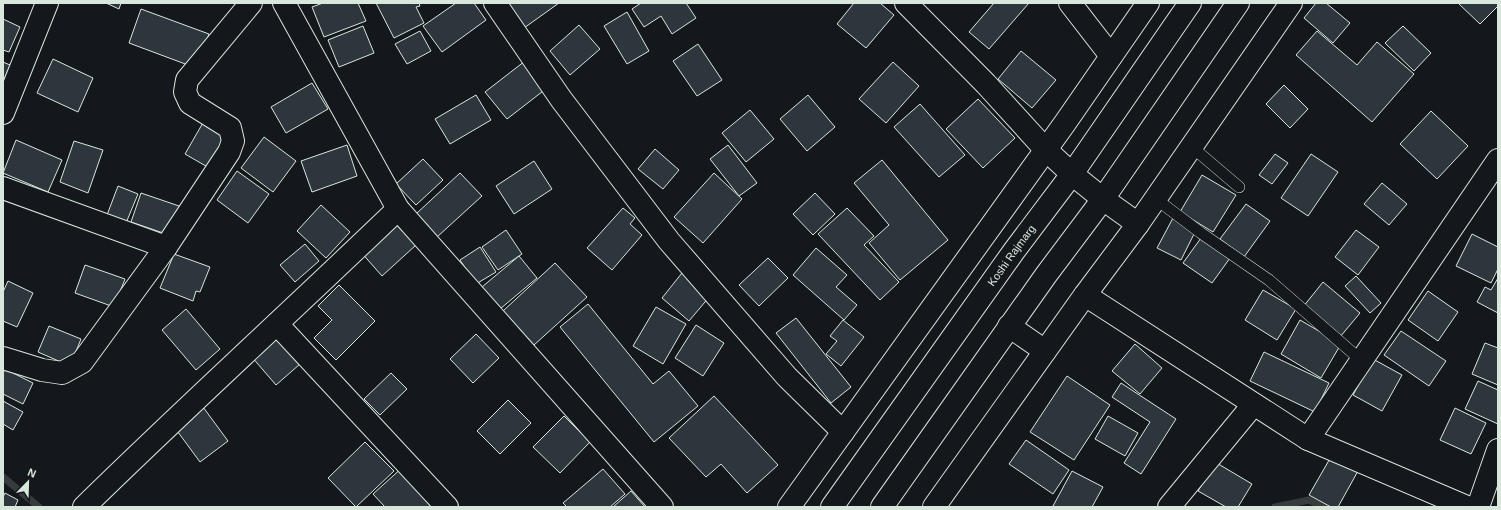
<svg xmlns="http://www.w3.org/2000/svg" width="1501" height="510" viewBox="0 0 1501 510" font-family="Arial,sans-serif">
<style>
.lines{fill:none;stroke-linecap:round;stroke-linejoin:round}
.stream{stroke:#363b3e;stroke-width:7}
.building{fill:#2c363c;stroke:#d8e6dc}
.service-casing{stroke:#d8e6dc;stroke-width:12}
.minor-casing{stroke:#d8e6dc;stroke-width:24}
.primary-casing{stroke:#d8e6dc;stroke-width:24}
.service{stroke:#14181c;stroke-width:11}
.minor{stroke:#14181c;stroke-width:22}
.primary{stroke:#14181c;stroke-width:22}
.labels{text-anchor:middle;stroke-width:3;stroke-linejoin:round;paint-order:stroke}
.street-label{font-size:11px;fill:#d8e6dc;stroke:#14181c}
</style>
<rect width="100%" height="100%" fill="#14181c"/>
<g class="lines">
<!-- stream -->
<g class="stream">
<polyline points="3,477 39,507"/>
<polyline points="1275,507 1309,500 1324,507"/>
</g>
</g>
<!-- building -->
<g class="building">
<polygon points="106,3 121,3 119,9"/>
<polygon points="323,3 358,3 366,21 324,37 312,7"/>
<polygon points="376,3 419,3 420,6 416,7 424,23 394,38"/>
<polygon points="456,3 474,3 486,20 442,52 423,26"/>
<polygon points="505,3 559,3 524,28"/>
<polygon points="641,3 686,3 696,18 672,34 661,16 644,27 632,9"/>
<polygon points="854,3 880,3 894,15 866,48 837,24"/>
<polygon points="994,3 1029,3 989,49 969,32"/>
<polygon points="1316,3 1326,3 1350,23 1333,43 1304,18"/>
<polygon points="1460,3 1498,3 1498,6 1480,24 1459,4"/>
<polygon points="141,9 209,34 196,68 129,43"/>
<polygon points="627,12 649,51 627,64 604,26"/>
<polygon points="3,19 20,27 9,52 3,50"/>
<polygon points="579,25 600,49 570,75 550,51"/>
<polygon points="363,26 374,53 339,67 328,40"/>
<polygon points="1403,26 1431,53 1414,71 1385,43"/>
<polygon points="420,31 431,51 407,64 395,44"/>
<polygon points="1317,31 1357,65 1377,42 1414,74 1372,122 1296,55"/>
<polygon points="698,44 722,80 697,96 673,61"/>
<polygon points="1021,51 1056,80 1032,108 998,79"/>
<polygon points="53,59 93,78 78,112 37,93"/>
<polygon points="525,61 547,88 507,119 485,92"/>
<polygon points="3,62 10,65 3,82"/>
<polygon points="893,62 919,86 886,123 859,99"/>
<polygon points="312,83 328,109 286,133 271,107"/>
<polygon points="1284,85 1308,109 1290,128 1266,104"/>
<polygon points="476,95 491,120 450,144 435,119"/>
<polygon points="808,95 835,127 807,151 780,119"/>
<polygon points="978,99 1015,138 983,168 946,129"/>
<polygon points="920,104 965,155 939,177 894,127"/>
<polygon points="750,110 774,139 746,162 722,133"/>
<polygon points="1431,111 1468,146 1437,179 1400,144"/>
<polygon points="204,121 230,136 211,169 185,154"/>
<polygon points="264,137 296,161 273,192 241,168"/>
<polygon points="16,140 62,160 48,192 3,173"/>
<polygon points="74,141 103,150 88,193 60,182"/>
<polygon points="347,145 357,176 312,192 301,161"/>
<polygon points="728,145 757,183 739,196 710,159"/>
<polygon points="655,149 679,170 663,189 638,169"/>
<polygon points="1275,154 1288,163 1272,184 1259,175"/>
<polygon points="1311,154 1338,172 1308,216 1281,198"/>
<polygon points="423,159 443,180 416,205 396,184"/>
<polygon points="882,160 948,240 900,280 869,243 889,225 854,183"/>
<polygon points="534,161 552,189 514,214 496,186"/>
<polygon points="237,171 269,194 248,223 217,200"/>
<polygon points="460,173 482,196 437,237 416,214"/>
<polygon points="714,173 742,199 703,243 674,217"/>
<polygon points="1202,175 1236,195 1213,232 1180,212"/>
<polygon points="1382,183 1407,204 1389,225 1364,204"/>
<polygon points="118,186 138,194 126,223 107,215"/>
<polygon points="141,193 182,207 172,236 131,222"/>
<polygon points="815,193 835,214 813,235 793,214"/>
<polygon points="1246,204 1270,221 1244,257 1220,239"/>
<polygon points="321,205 350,232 326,258 297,231"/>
<polygon points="623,208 635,218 630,224 642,235 612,270 587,248"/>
<polygon points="847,208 874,236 864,245 899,282 880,300 818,234"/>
<polygon points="1173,218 1196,230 1181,260 1157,248"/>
<polygon points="393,221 416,245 382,276 360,251"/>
<polygon points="506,230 522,254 498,270 482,247"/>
<polygon points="1356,230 1379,247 1358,275 1335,257"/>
<polygon points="1472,234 1498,247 1498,269 1491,283 1456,266"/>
<polygon points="1201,238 1230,258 1212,283 1183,263"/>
<polygon points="305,244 319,261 295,282 280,265"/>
<polygon points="480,247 496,272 476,284 460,260"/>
<polygon points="816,248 847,275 836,287 857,305 844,320 793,275"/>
<polygon points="174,254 210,267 200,292 196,291 193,301 160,288"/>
<polygon points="519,256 537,278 500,309 482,287"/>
<polygon points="768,258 788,278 759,306 739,285"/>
<polygon points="555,263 587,297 534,345 503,311"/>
<polygon points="85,265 125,279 114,307 75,293"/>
<polygon points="682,273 710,296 689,321 662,298"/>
<polygon points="1356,276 1381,303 1370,313 1345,286"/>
<polygon points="1498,278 1498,313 1477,302 1485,287 1491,290"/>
<polygon points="8,281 33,293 17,327 3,321 3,292"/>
<polygon points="1323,282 1360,313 1340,337 1303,307"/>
<polygon points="339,285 375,321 336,360 314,338 332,320 318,306"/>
<polygon points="1263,290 1296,309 1277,340 1245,320"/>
<polygon points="1428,291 1458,312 1438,341 1408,320"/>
<polygon points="588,304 653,384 669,371 698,406 654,442 560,327"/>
<polygon points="656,307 686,324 663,364 633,346"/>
<polygon points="186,309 220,349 196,370 162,330"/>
<polygon points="796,318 851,387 831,403 776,333"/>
<polygon points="843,320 864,337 841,366 826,354 837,341 830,336"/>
<polygon points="1300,320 1341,344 1321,378 1281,354"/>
<polygon points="696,325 724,343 703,376 675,358"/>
<polygon points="49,326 81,339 70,366 38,352"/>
<polygon points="1401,331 1446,361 1429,386 1384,355"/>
<polygon points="476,334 499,358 473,383 450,359"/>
<polygon points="275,336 300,364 276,385 251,356"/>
<polygon points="1485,343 1498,348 1498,385 1472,374"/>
<polygon points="1135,344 1162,368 1140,394 1112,371"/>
<polygon points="1264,352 1329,383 1315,412 1250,381"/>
<polygon points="1373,359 1402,375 1382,411 1353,395"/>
<polygon points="5,369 33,383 23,404 3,394 3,373"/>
<polygon points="391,373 407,389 380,415 364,399"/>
<polygon points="1067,376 1110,405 1074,460 1030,432"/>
<polygon points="1478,381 1498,390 1498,424 1465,409"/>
<polygon points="1121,383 1176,419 1141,474 1124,463 1150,422 1112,397"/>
<polygon points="714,396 778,465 747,493 721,464 706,477 669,438"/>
<polygon points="508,400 531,423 500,454 477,431"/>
<polygon points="3,401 23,412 13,430 3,424"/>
<polygon points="203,407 228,441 200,462 175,428"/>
<polygon points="1455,408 1486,423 1471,454 1440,440"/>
<polygon points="564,416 590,442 560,473 533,447"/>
<polygon points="1108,416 1138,433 1125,456 1095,439"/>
<polygon points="1026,440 1069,470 1053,494 1009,464"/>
<polygon points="365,442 394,471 356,507 328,478"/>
<polygon points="1332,455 1358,471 1338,507 1331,507 1309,495"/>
<polygon points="1215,462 1252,484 1238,507 1226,507 1198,491"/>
<polygon points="404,466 433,507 385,507 373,494"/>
<polygon points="603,469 625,494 610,507 567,507 563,503"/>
<polygon points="1072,471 1103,487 1092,507 1056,507 1053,506"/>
<polygon points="631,491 645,507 613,507"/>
<polygon points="5,493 18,500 15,507 3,507 3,497"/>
</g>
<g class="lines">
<!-- service casing -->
<g class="service-casing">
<g id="service">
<polyline points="1192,147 1239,187"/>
<polyline points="1156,199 1201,233 1269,280 1362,361"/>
</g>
</g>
<!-- minor casing -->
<g class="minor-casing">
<g id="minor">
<polyline points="284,3 398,209 662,507"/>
<polyline points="495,3 561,99 669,241 787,377 843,432"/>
<polyline points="906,3 986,84 1045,149 1072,174 1103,199 1138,224"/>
<polyline points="1070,3 1111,56"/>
<polyline points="3,113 47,3"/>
<polyline points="3,188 166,247"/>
<polyline points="1085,295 1308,439 1467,507"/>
<polyline points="277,324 447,507"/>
<polyline points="3,358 42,370 62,373 82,362 166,247 229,152 233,141 230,128 190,103 185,92 187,80 251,3"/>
<polyline points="1308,439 1498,160"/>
<path d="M84,507C187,406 294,309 398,209"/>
<polyline points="789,507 1065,123 1148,3"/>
<polyline points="934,507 1085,295 1138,224 1291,3"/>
<polyline points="1169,507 1253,405"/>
<polyline points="1478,507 1498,450"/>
</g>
</g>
<!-- primary casing -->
<g class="primary-casing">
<g id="primary">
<polyline points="1009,326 1045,351"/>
<path id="s1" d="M832,507L1014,251L1072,174L1190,3"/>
<polyline points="882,507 1046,275 1103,199 1238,3"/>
</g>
</g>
<!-- service -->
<use href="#service" class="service"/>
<!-- minor -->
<use href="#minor" class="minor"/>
<!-- primary -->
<use href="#primary" class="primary"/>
</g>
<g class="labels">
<!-- street labels -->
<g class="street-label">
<text dy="4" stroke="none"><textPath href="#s1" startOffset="309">Koshi Rajmarg</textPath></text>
</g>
</g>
<!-- border -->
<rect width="1501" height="510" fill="none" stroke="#d8e6dc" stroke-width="8"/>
<!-- north arrow -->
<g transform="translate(28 482) rotate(23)" stroke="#14181c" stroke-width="3" paint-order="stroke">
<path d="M0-3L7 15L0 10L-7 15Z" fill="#d8e6dc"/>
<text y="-6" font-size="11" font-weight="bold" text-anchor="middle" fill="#d8e6dc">N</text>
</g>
</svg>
